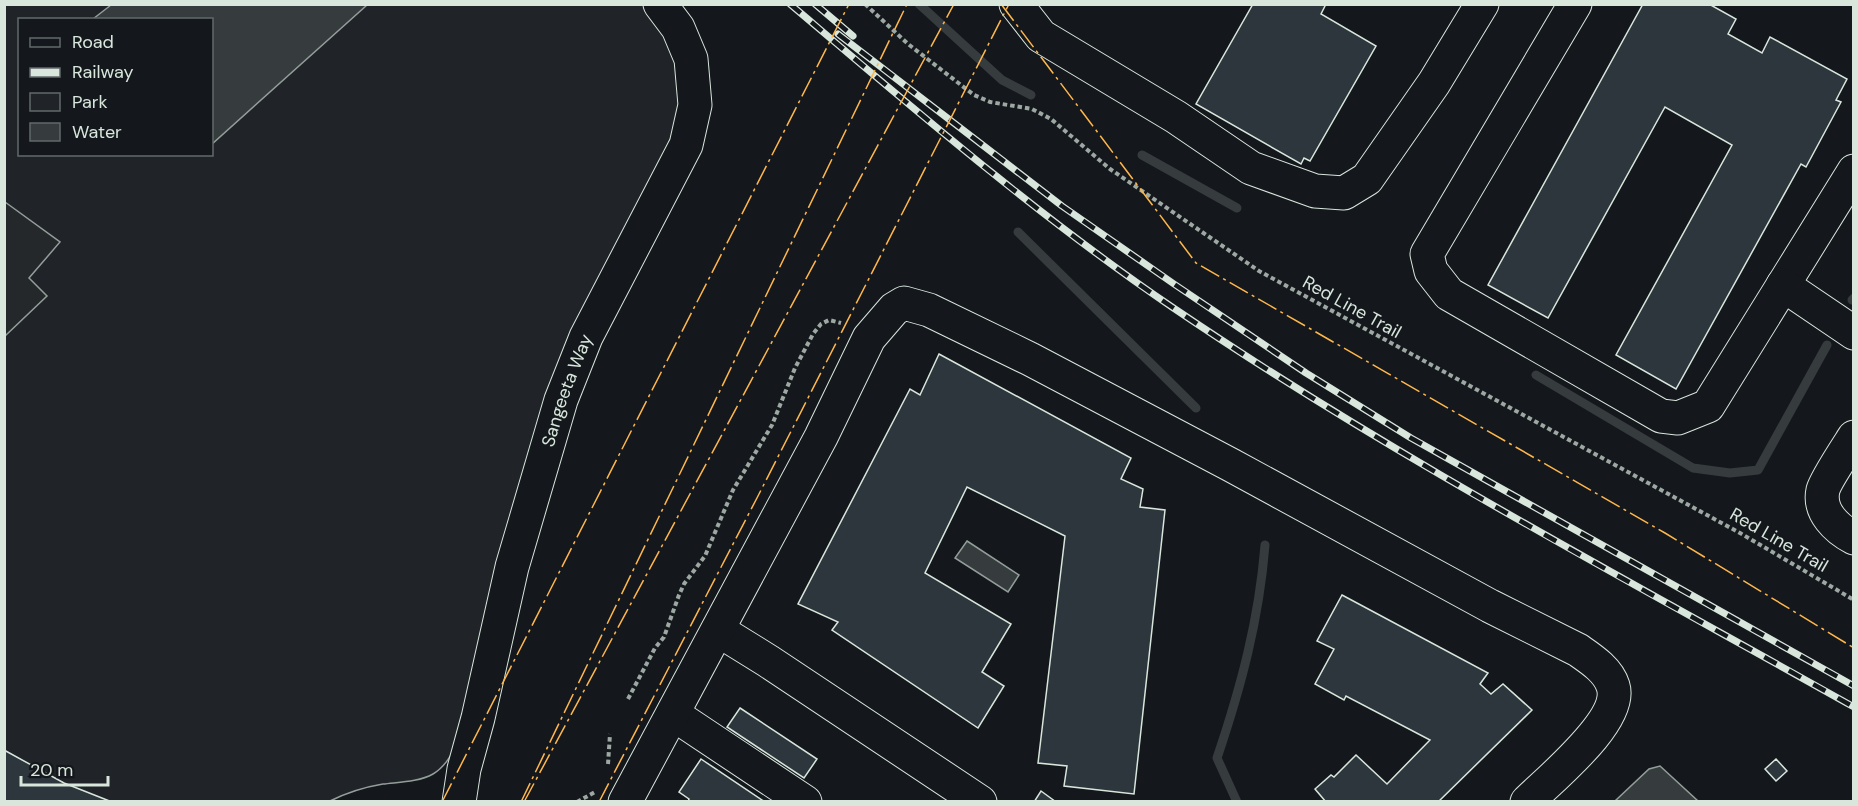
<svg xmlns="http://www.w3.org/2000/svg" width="1858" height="806" viewBox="0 0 1858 806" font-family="'DM Sans',sans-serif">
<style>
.green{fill:#202428;stroke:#939e99;stroke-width:1.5;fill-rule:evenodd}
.parking{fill:#24282b;stroke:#939e99;stroke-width:1.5}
.water{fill:#363b3e;stroke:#939e99;stroke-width:1.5}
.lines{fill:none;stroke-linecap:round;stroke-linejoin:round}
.stream{stroke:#363b3e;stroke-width:9}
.building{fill:#2c363c;stroke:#d8e6dc;stroke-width:1.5}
.minor-casing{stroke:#d8e6dc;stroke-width:35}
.path{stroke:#9da8a2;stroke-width:4;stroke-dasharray:4.5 3;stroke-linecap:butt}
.minor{stroke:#14181c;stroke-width:33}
.rail-casing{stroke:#d8e6dc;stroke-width:7}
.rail{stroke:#14181c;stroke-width:4.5;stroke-dasharray:14;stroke-linecap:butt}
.power{stroke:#ffb74d;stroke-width:1.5;stroke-dasharray:21 4.5 3 4.5;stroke-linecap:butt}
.labels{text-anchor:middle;stroke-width:4.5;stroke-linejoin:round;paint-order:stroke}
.street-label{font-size:18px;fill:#d8e6dc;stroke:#14181c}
</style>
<rect width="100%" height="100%" fill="#14181c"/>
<!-- green -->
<path class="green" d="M5,5H662L690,98L575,340L458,742C452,754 445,767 433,774C419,782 399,782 383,784C365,787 346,793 330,801L5,802ZM20,20H212V154H20Z"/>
<!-- parking -->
<polygon class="parking" points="5,202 60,242 29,278 47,296 5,336"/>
<!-- water -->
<g class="water">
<polygon points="111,5 111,4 367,5 212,144 212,20 93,19"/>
<polygon points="967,541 1019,575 1008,592 955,558"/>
<polygon points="1660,766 1698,801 1615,801 1649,769"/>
</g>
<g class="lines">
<!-- stream -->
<g class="stream">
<polyline points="919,4 1002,80 1031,95"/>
<polyline points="1142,155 1237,208"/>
<polyline points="1018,232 1196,408"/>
<polyline points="1852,300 1854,298"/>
<polyline points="1536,375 1693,468 1730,473 1758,470 1827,345"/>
<path d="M1237,802L1217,758C1241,687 1259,620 1265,545"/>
</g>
</g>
<!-- building -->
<g class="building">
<polygon points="1253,4 1326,4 1321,14 1376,46 1310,161 1304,158 1301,164 1196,104"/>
<polygon points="1643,4 1709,4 1736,19 1728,34 1762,53 1770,37 1847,79 1836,100 1841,102 1806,167 1801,164 1676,389 1616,355 1732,145 1665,107 1548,318 1488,285"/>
<polygon points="939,354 1131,458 1121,479 1143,489 1140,507 1165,510 1134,794 1064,786 1067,766 1038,763 1065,536 967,487 925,573 1011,624 982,672 1004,686 978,728 832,630 838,622 798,604 910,389 920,395"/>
<polygon points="1342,595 1488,673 1480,684 1491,694 1503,684 1532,710 1438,802 1326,802 1315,789 1331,775 1334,777 1356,755 1387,784 1430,740 1346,696 1344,700 1315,684 1334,649 1317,641"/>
<polygon points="740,708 817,759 804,778 727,727"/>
<polygon points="4,750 64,783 112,802 4,802"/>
<polygon points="701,759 765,802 688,802 689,799 679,792"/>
<polygon points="1776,759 1787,771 1776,781 1765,769"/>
<polygon points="1041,791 1056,802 1034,802"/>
</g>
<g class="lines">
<!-- minor casing -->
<g class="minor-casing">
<g id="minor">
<polyline points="1016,4 1041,36 1176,117 1251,168 1315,191 1344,193 1367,179 1434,83 1482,4"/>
<polyline points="1575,4 1427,254 1431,271 1449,294 1661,416 1678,418 1708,406 1854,171"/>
<polyline points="1783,285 1854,333"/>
<path d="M1854,437C1847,448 1825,481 1823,490C1818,512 1837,529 1854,538"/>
<polyline points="718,630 768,661 980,802"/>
<polyline points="673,714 805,802"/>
<path id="s1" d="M459,802L464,769L478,718L512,567L561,400L586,337L686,145L695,105L691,59L678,28L660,4"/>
<path d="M625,802L821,437L869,338L894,309L904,303L929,310L1030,359L1231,465L1490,606L1578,650C1591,659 1608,670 1613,686C1624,720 1550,779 1527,802"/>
</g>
</g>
<!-- path -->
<g class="path">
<polyline points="865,4 908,44 974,95 990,102 1032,109 1051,119 1110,169 1259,271 1740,533 1854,600"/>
<polyline points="628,699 655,648 664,637 679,595 684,584 705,556 733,490 772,425 795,368 813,334 821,324 829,320 841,323"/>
<polyline points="608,764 610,734"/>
<polyline points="577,802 595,792"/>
</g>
<!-- minor -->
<use href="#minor" class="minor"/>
<!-- rail casing -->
<g class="rail-casing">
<g id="rail">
<path d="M790,4C914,109 1038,216 1172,307C1390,455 1624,578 1854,707"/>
<polyline points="815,4 853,36"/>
<polyline points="838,34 1062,206 1174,284 1306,373 1411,438 1854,686"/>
</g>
</g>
<!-- rail -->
<use href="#rail" class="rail"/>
<!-- power -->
<g class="power">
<polyline points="1001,4 1196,263 1665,533 1854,648"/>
<polyline points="442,802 849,4"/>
<polyline points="521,802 907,4"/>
<polyline points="524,802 954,4"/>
<polyline points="599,802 758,496 1009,4"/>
</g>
</g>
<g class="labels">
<!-- street labels -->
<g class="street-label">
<text transform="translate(1352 307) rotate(29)" y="6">Red Line Trail</text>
<text dy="6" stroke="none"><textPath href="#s1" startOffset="426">Sangeeta Way</textPath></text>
<text transform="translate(1779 540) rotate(30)" y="6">Red Line Trail</text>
</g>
</g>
<!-- border -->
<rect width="1858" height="806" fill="none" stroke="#d8e6dc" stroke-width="12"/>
<!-- legend -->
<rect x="18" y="18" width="195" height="138" fill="#14181c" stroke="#626a69" stroke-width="1.5"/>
<rect x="30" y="38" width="30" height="9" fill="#14181c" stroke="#626a69" stroke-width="1.5"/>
<text x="72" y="48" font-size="18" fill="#d8e6dc">Road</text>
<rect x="30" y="68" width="30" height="9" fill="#d8e6dc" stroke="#626a69" stroke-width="1.5"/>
<text x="72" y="78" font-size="18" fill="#d8e6dc">Railway</text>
<rect x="30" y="93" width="30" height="18" fill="#202428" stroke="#626a69" stroke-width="1.5"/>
<text x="72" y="108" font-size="18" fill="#d8e6dc">Park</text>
<rect x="30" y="123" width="30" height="18" fill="#363b3e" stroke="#626a69" stroke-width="1.5"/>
<text x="72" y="138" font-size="18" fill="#d8e6dc">Water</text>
<!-- scale -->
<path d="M21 776v9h87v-9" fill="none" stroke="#d8e6dc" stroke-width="3"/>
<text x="30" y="776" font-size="18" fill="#d8e6dc" stroke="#14181c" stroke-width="4.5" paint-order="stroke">20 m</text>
</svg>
